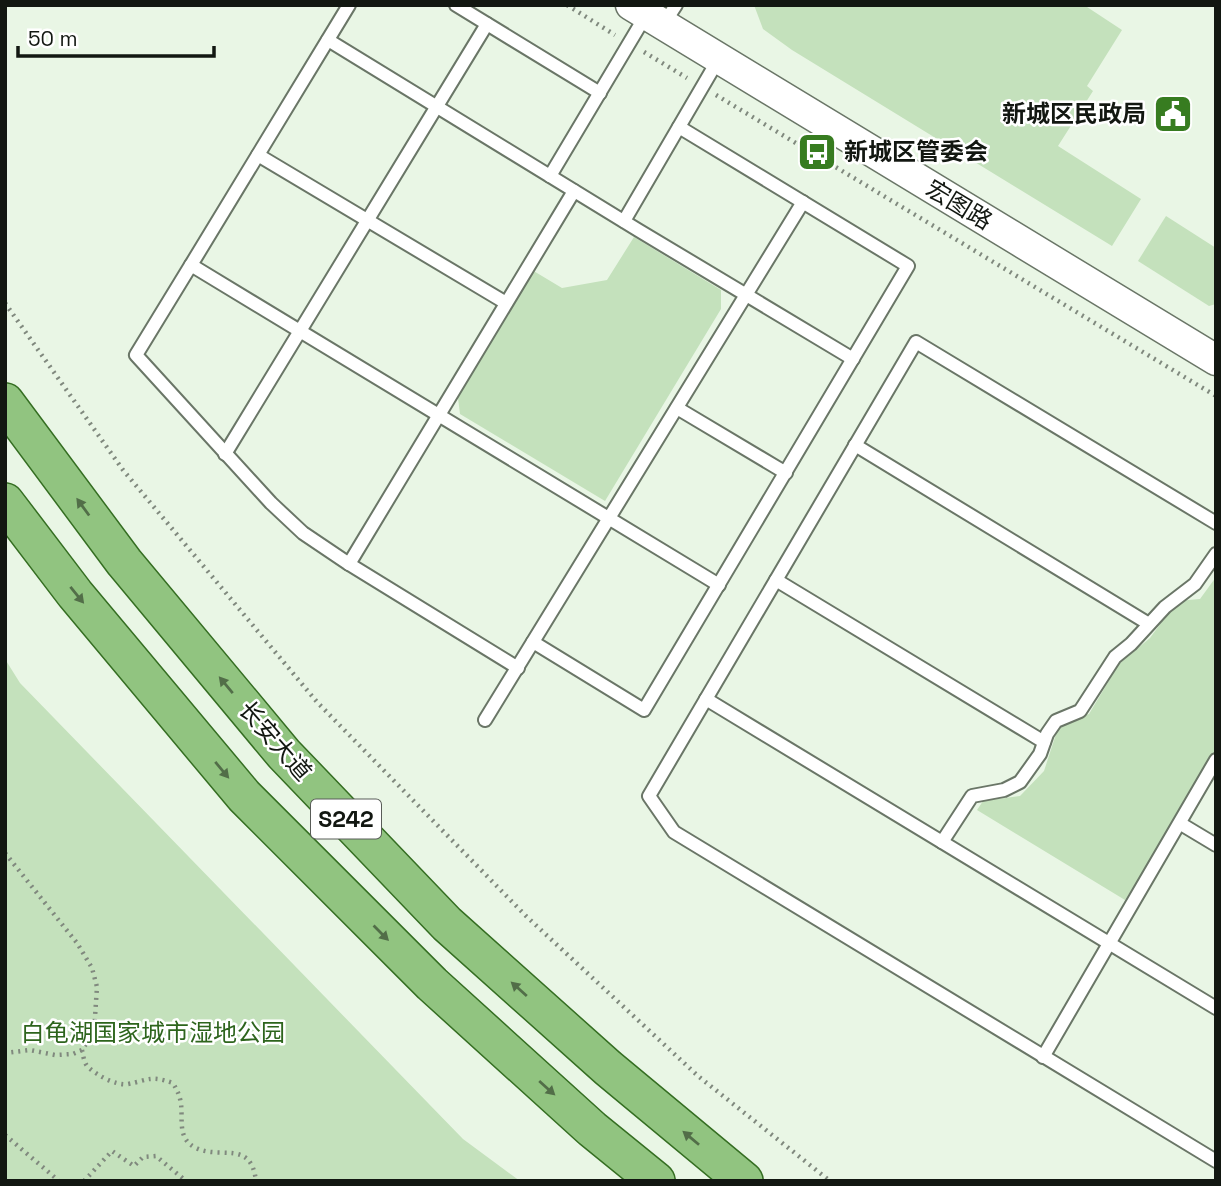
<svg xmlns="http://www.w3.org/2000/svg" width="1221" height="1186" viewBox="0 0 1221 1186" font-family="'Space Grotesk','Noto Sans SC',sans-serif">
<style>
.green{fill:#c4e1bc}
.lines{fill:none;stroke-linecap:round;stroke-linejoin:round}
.service-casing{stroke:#6a7667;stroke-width:16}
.tertiary-casing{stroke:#6a7667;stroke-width:33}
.primary-casing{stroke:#356e22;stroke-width:40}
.path{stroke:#80897e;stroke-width:4.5;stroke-dasharray:2 5;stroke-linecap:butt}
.service{stroke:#fff;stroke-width:12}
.tertiary{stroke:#fff;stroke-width:30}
.primary{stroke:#91c480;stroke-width:37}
.oneway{fill:#526e48}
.labels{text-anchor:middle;stroke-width:5;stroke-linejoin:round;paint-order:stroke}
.shield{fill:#fff;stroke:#595d58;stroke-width:2}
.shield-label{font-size:23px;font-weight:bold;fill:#121711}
.poi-label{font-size:24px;font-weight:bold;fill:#121711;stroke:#fff;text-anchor:end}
.street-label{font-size:24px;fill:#121711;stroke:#fff}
.park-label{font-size:24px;fill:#2d641c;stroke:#fff}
</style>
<rect width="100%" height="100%" fill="#e9f6e5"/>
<!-- green -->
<g class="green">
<polygon points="754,5 1084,5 1122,30 1087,86 1093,91 1058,146 1141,199 1112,246 792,50 763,29"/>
<polygon points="1166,216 1216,248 1216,304 1209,306 1138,261"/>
<polygon points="634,237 721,290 721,309 605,501 460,414 457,390 532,270 562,288 607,280"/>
<polygon points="1216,577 1216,749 1174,823 1125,900 977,810 983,801 1020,796 1044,771 1057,731 1065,722 1089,714 1119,664 1150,638 1177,601 1200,599"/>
<polygon points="5,659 20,683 463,1139 520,1181 5,1181"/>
</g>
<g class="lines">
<!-- service casing -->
<g class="service-casing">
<g id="service">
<polyline points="349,5 191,265 719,585"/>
<polyline points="456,5 600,93"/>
<polyline points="663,25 676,5"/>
<polyline points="328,40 638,230 853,359"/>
<polyline points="258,155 506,303"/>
<polyline points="550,176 646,15"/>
<polyline points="624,221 718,60"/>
<polyline points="191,265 136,355 271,503 303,533 349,564 518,668"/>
<polyline points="677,408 786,473"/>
<polyline points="855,445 1149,624"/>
<polyline points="225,454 487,24"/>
<polyline points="1216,523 916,342 649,796 674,832 1216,1161"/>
<polyline points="349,564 574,191"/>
<polyline points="776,580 1044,742"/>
<polyline points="533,642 644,710 908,266 679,127"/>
<polyline points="706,699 1216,1008"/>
<polyline points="485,720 803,202"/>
<polyline points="1181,824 1216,845"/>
<polyline points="942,842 972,796 1004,790 1020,782 1040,754 1047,734 1056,721 1080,711 1115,657 1131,644 1165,607 1195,584 1216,554"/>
<polyline points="1043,1057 1216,760"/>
</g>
</g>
<!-- tertiary casing -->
<g class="tertiary-casing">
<polyline id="tertiary" points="631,5 1216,360"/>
</g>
<!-- primary casing -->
<g class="primary-casing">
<g id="primary">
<polyline points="5,402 124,562 284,754 447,924 608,1068 744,1181"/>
<polyline points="5,502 75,594 244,796 432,984 592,1129 656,1181"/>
</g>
</g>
<!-- path -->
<g class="path">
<polyline points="567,5 615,35"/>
<polyline points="644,52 687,78"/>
<polyline points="716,95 1216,396"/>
<polyline points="5,303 123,470 317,702 526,916 698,1076 830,1181"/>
<polyline points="5,853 77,943 92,968 97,987 94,1032 82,1050 73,1054 55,1055 30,1050 5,1053"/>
<path d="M82,1050C83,1055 84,1062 87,1066C96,1075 116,1086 128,1084C149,1080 150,1075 173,1083C177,1090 180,1096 181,1104C183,1119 177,1139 196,1148C221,1160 251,1139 256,1181"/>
<polyline points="5,1135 59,1181"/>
<polyline points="84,1181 112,1151 134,1166 143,1157 156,1156 186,1181"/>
</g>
<!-- service -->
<use href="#service" class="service"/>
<!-- tertiary -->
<use href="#tertiary" class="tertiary"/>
<!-- primary -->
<use href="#primary" class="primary"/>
</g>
<!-- one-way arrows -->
<defs><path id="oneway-solid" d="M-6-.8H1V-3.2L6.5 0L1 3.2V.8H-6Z" transform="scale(1.75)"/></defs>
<g class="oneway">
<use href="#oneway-solid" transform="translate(83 507) rotate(-126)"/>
<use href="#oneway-solid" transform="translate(77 595) rotate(51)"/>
<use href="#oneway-solid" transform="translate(226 685) rotate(-130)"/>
<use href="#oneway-solid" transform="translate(222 770) rotate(50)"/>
<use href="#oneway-solid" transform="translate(381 933) rotate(45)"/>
<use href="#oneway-solid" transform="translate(519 989) rotate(-138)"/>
<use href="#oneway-solid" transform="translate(547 1088) rotate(42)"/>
<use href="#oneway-solid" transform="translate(691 1138) rotate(-140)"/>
</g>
<!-- icons -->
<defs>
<g id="civic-square" transform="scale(2.0125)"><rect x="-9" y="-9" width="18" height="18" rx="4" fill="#377c20" stroke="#fff"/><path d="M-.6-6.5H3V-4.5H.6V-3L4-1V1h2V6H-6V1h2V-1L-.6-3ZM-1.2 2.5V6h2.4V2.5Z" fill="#fff"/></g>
<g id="bus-square" transform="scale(2.0125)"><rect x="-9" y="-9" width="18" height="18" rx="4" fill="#377c20" stroke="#fff"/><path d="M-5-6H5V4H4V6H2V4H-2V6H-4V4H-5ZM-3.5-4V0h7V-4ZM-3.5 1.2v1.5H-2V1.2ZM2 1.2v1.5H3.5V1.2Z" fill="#fff"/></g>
</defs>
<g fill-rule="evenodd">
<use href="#civic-square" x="1173" y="114"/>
<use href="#bus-square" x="817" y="152"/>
</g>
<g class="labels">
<!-- shield labels -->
<rect class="shield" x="311" y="799.5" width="70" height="39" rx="5"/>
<g class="shield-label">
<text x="346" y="827">S242</text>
</g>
<!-- poi labels -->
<g class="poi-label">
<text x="1146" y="122">新城区民政局</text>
<text x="844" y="160" text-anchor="start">新城区管委会</text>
</g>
<!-- street labels -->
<g class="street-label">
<text transform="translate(959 205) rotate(31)" y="8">宏图路</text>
<text transform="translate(275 741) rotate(49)" y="8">长安大道</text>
</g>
<!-- park labels -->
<g class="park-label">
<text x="153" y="1041">白龟湖国家城市湿地公园</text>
</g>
</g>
<!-- border -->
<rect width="1221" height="1186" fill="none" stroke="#121711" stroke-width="14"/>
<!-- scale -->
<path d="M18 46v10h196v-10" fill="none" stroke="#121711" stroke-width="3.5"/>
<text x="28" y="46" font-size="21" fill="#121711" stroke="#ffffff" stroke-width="5" paint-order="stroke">50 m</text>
</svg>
